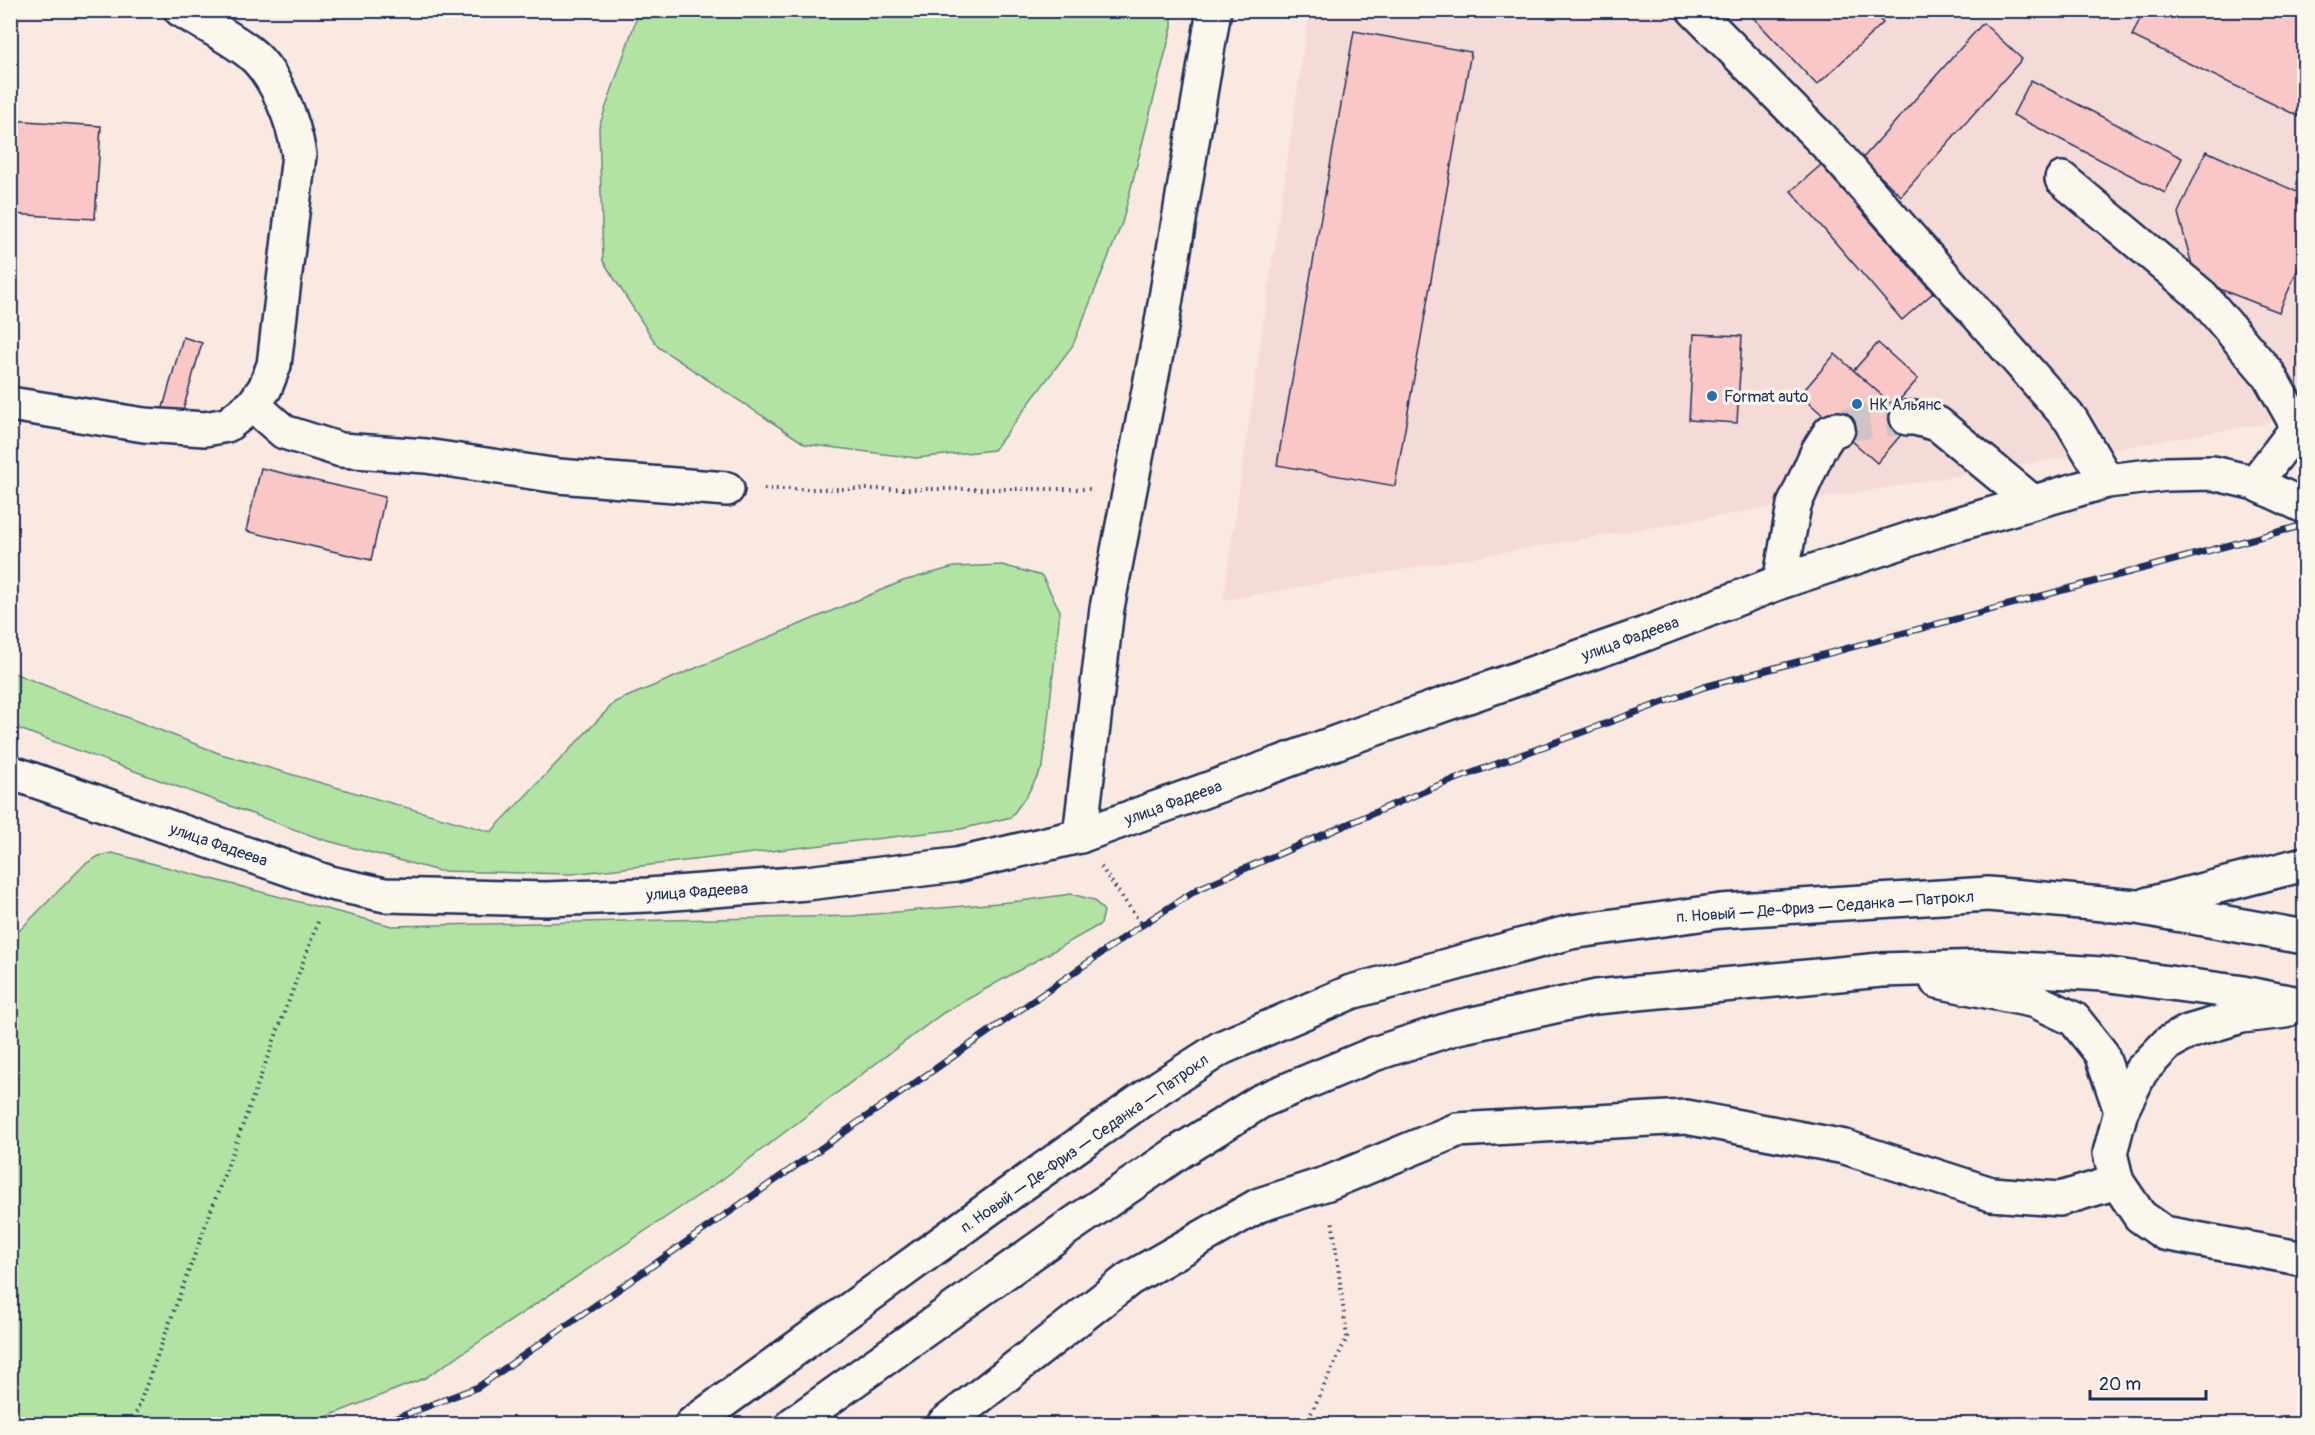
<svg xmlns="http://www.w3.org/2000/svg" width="2315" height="1435" viewBox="0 0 2315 1435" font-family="Pangolin,sans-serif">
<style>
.built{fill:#f5dbd7}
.green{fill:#b2e3a3;stroke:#668980;stroke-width:1.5}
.building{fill:#f8c7c6;stroke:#1b2f5e;stroke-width:1.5}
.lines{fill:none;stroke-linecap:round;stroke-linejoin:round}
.minor-tunnel{stroke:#cdc4c7;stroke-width:33;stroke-dasharray:33 16;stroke-linecap:butt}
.minor-casing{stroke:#1b2f5e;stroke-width:38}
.major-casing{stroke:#1b2f5e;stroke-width:38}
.highway-casing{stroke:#1b2f5e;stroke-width:38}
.path{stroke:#1b2f5e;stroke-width:4;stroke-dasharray:1.5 4.5;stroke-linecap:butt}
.minor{stroke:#fbf7ec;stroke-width:33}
.major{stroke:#fbf7ec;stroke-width:33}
.highway{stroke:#fbf7ec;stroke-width:33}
.rail-casing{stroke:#1b2f5e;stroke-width:7}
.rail{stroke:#fbf7ec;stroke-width:4.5;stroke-dasharray:14;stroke-linecap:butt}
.poi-dot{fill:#1f6fb2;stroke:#fbf7ec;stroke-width:2}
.labels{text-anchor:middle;stroke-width:6;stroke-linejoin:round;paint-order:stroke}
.poi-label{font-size:16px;fill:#1b2f5e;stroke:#fbf7ec;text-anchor:start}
.street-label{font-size:16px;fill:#1b2f5e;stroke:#fbf7ec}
</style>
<rect width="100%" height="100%" fill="#fae9e1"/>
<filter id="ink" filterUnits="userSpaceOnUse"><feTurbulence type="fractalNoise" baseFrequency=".0167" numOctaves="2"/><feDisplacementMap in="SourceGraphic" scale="12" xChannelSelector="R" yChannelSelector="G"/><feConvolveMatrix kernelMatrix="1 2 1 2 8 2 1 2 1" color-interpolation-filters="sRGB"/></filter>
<g filter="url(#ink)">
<!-- built -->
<polygon class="built" points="1309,11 2304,11 2304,417 1223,600"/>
<!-- green -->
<g class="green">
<polygon points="639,11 1172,11 1172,27 1122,223 1073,345 994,450 916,458 805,444 658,347 603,261 599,127"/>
<polygon points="1002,565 1042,576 1060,611 1043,766 1027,795 1011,817 961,829 572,874 439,871 321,839 11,726 11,672 221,754 491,832 615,702 903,581 954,567"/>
<polygon points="112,853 392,926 852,916 1020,901 1071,894 1094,900 1104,911 1101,924 943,1013 720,1181 425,1378 308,1424 11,1424 10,1202 14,1155 10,1146 11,939 85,864 99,856"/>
</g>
<!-- building -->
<g class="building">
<polygon points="1746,10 1871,10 1883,23 1817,85"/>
<polygon points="2144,10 2304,10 2304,119 2132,36"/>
<polygon points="1983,23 2022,59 1901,196 1862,159"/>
<polygon points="1354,31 1471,52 1395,486 1277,465"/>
<polygon points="2031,80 2182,158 2165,193 2013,115"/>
<polygon points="10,120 101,126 95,219 10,214"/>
<polygon points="2206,151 2304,195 2304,255 2279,312 2196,280 2178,213"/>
<polygon points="1821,165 1933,293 1902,320 1791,191"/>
<polygon points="1694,334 1742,336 1737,423 1689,420"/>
<polygon points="183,337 202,343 181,417 162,411"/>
<polygon points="1878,343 1918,379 1894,406 1853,371"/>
<polygon points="1835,354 1912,422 1877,463 1800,395"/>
<polygon points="261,468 385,497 371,560 246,531"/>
</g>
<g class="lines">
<!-- minor-tunnel -->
<polyline class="minor-tunnel" points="1838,429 1849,424 1907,418"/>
<!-- minor casing -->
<g class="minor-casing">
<g id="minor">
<polyline points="1694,10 1833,151 2071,420 2107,481"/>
<polyline points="2062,179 2202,296 2269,375 2298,427"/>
<path d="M10,404L144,425L205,429L227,425L253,405L265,388L274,365L299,155C294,122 276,73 249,52C228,36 204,24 181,10"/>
<polyline points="253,405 284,432 341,450 426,456 558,476 727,489"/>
<polyline points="1907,418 1915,418 1938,424 2031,501"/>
<polyline points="2255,483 2298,427 2304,423"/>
<polyline points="1780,582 1794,505 1818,451 1830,432 1838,429"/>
<polyline points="1080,836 1107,608 1161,328 1214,10"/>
<polyline points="944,1424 1129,1279 1259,1205 1328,1183 1457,1130 1686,1117 1845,1147 1991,1194 2060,1199 2117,1182"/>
</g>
</g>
<!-- major casing -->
<g class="major-casing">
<polyline id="major" points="10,772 330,883 385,895 546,899 648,895 807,883 956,865 1080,836 1354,736 1645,634 1780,582 1947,527 2107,481 2167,474 2213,473 2255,483 2304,506"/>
</g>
<!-- highway casing -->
<g class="highway-casing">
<g id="highway">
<polyline points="2149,904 2304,864"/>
<polyline points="1937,981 2036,1001 2074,1019 2101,1053 2121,1111"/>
<polyline points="2285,1011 2242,1016 2188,1032 2168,1043 2141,1071 2121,1111 2110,1153 2117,1182 2140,1216 2164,1233 2304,1259"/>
<polyline points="692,1424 1013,1191 1160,1087 1221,1048 1351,992 1571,932 1721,911 1988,894 2137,907 2304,937"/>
<polyline points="793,1424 1063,1231 1179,1152 1261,1101 1374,1054 1454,1028 1596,997 1881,970 1987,967 2102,974 2237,992 2304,1005"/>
</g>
</g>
<!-- path -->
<g class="path">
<polyline points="764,489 1092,489"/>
<polyline points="1101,867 1142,925"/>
<polyline points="132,1424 319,919"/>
<polyline points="1306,1424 1347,1337 1332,1219"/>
</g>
<!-- minor -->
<use href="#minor" class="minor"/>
<!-- major -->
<use href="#major" class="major"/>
<!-- highway -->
<use href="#highway" class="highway"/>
<!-- rail casing -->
<g class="rail-casing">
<polyline id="rail" points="381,1424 478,1387 1142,925 1198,889 1429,789 1704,687 2304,525"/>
</g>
<!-- rail -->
<use href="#rail" class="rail"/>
</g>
</g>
<!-- markers -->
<g class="poi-dot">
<circle cx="1712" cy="396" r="6"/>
<circle cx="1857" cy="404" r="6"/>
</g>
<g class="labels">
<!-- poi labels -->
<g class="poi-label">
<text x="1724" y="402">Format auto</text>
<text x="1869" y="410">НК Альянс</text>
</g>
<!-- street labels -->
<g class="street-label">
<text transform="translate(1630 638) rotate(-20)" y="6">улица Фадеева</text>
<text transform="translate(1173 802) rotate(-20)" y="6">улица Фадеева</text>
<text transform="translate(219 844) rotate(19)" y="6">улица Фадеева</text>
<text transform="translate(697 891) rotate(-4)" y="6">улица Фадеева</text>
<text transform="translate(1825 906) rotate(-4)" y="6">п. Новый — Де-Фриз — Седанка — Патрокл</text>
<text transform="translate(1084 1143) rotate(-35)" y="6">п. Новый — Де-Фриз — Седанка — Патрокл</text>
</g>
</g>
<!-- margin -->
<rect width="2315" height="1435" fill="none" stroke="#fbf7ec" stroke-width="36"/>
<rect x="18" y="18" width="2279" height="1399" fill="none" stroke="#1b2f5e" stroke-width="2" filter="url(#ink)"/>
<!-- scale -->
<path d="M2090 1390v9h116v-9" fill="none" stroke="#1b2f5e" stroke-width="3"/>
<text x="2099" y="1390" font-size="18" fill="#1b2f5e" stroke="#fbf7ec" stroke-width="4.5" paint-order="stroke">20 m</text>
</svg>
